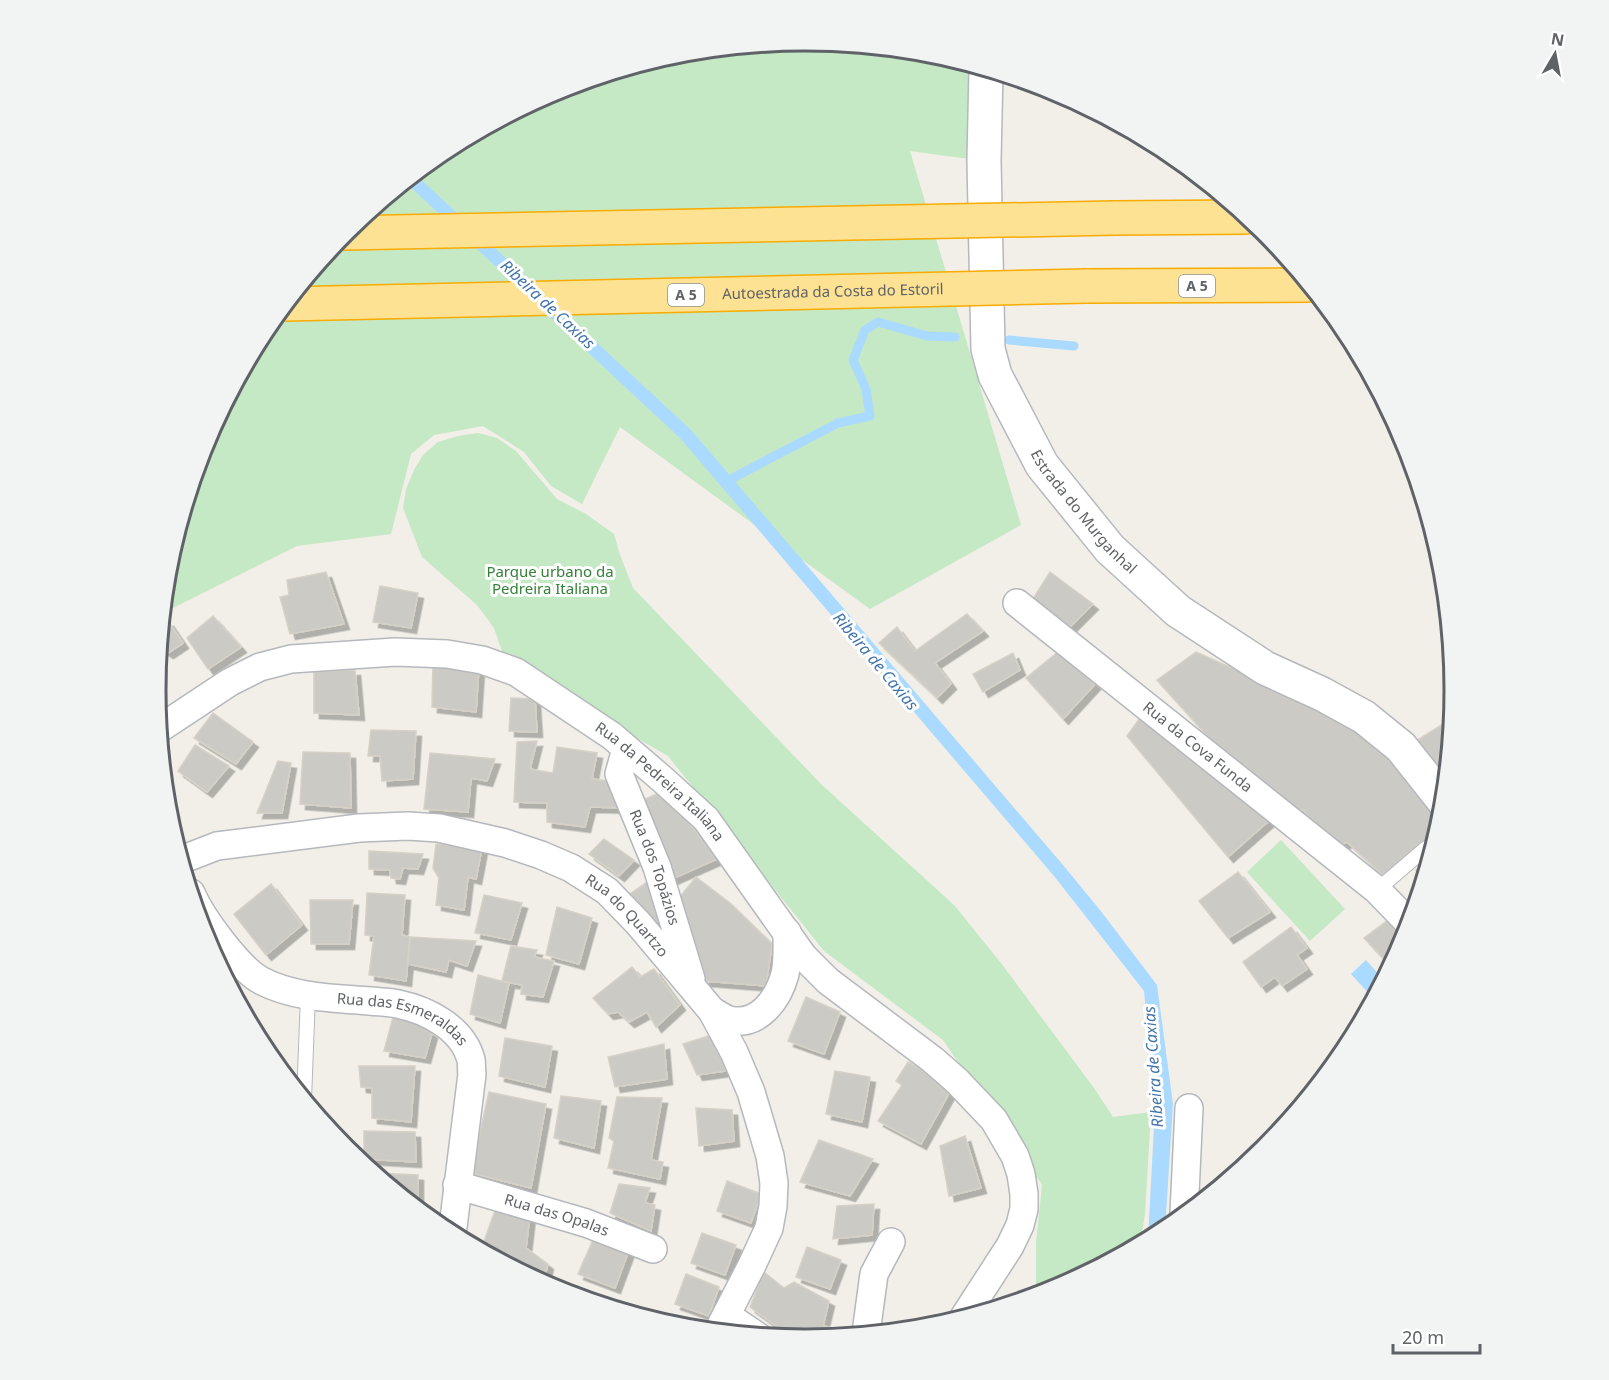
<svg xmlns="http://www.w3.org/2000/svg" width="1609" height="1380" viewBox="0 0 1609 1380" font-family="'Noto Sans',sans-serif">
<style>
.green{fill:#c5e8c5}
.water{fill:#aadaff}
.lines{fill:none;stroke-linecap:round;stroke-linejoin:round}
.stream{stroke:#aadaff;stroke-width:9}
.building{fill:#cccac5;stroke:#d6d1c6;stroke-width:1.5;filter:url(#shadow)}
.service-casing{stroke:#b5b8bc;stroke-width:16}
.pedestrian-casing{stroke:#b5b8bc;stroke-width:24}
.minor-casing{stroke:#b5b8bc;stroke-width:30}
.tertiary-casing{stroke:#b5b8bc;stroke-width:36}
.motorway-casing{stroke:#f9ab00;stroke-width:36}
.service{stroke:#fff;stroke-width:14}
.pedestrian{stroke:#fff;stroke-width:21}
.minor{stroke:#fff;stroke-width:27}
.tertiary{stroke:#fff;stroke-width:33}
.motorway{stroke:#fde293;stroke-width:33}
.motorway-bridge-casing{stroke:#f9ab00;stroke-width:36;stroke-linecap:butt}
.motorway-bridge{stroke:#fde293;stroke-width:33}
.labels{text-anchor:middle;stroke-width:6;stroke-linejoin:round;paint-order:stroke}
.shield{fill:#fff;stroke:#8f9295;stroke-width:1.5}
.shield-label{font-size:14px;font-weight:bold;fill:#5f6368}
.street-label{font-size:15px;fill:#5f6368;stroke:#fff}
.park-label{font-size:15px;fill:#348238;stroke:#fff}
.water-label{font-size:16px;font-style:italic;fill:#4174aa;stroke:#fff}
.rim{fill:none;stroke:#5f6368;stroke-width:3}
</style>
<defs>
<filter id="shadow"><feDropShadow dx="5.5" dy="5.5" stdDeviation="0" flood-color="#0004"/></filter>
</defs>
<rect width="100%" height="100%" fill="#f1efe8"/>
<!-- green -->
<g class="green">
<polygon points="805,41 932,53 986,69 984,161 910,151 1021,525 870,609 620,427 582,504 551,486 524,452 483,426 434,435 411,454 391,534 297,546 163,613 168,563 205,441 265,329 345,230 444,150 556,90 678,53"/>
<polygon points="478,433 497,438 516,451 557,499 586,514 614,534 620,555 633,588 822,785 954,905 1001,963 1094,1088 1113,1117 1151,1112 1145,1214 1140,1244 1053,1290 1034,1296 1036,1292 1036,1243 1042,1185 943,1040 824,951 668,756 506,663 494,628 477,605 422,557 403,508 406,489 414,470 423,455 438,442 458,436"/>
<polygon points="1281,840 1345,909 1310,941 1247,872"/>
</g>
<!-- water -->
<g class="water">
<polygon points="415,174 691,430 1063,865 1100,910 1157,985 1173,1104 1165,1230 1148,1239 1155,1108 1144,991 1054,876 680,438 405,182"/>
<polygon points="1366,960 1383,979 1373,998 1351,974"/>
</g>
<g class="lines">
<!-- stream -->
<g class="stream">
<polyline points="1009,340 1074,346"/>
<polyline points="725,482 838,423 870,416 866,389 853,360 865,330 878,322 927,336 955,337"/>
</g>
</g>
<!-- building -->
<g class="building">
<polygon points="326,572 344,624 290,634 280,597 289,595 287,580"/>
<polygon points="1050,572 1093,604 1066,631 1029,605"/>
<polygon points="380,586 418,593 411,628 373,622"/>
<polygon points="967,614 983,631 935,663 951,684 937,698 879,643 897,627 915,651"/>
<polygon points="213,616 241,647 208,669 187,638"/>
<polygon points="168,621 183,643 168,653 159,647 161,625"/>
<polygon points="1059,651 1095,684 1063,719 1026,678"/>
<polygon points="1196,652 1340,716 1393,759 1440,820 1437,830 1383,875 1347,842 1332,848 1303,809 1292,818 1245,765 1237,769 1157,680"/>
<polygon points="1013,653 1020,670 983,692 973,674"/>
<polygon points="433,660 479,667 476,712 432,707"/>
<polygon points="355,670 359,715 314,713 314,672"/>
<polygon points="511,698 535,699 537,732 509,731"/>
<polygon points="213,713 253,742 236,764 194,738"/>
<polygon points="1142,715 1271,819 1228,857 1127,736"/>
<polygon points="1451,719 1445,779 1416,741"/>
<polygon points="371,730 416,731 413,779 382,781 380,756 368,756"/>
<polygon points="537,741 530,769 553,773 557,747 597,753 592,779 633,784 628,808 590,807 585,827 547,822 547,803 514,802 517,742"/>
<polygon points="195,745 229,766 207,792 178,771"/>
<polygon points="303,752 350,753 351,808 300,804"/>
<polygon points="430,753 495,759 487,781 471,778 468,812 424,809"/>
<polygon points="278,761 291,763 282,813 257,813"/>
<polygon points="664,791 717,859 672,879 662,841 655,842 641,801"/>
<polygon points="604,839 634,860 619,876 589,854"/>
<polygon points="436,844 482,848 476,879 468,877 464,910 436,905 439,878 433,868"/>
<polygon points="369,851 423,854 418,869 403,868 400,879 391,878 390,870 369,869"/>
<polygon points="1427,864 1421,885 1416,870"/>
<polygon points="1238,872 1270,912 1228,938 1199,901"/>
<polygon points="696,877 730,903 772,944 766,986 705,981 675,903"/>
<polygon points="653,878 668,941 630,894"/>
<polygon points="271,884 302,925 266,955 234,914"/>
<polygon points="367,893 405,895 402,935 410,937 406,981 369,975 374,936 365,935"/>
<polygon points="484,895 522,903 511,940 475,933"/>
<polygon points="310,900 353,900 349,944 311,944"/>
<polygon points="557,907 592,918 579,964 546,955"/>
<polygon points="1388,920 1405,936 1390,966 1364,938"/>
<polygon points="1291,927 1307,948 1297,955 1307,969 1282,986 1275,977 1261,987 1243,962"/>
<polygon points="410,937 476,941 467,966 449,960 446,972 408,964"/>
<polygon points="511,946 537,950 534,957 554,961 543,997 521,994 522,985 502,981"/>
<polygon points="219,967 234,981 229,985"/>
<polygon points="632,967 640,977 654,969 680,1005 656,1027 647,1012 629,1022 618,1012 608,1014 593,998"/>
<polygon points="478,975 509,983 500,1023 470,1014"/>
<polygon points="806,997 840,1012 824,1054 788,1041"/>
<polygon points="393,1017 414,1021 432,1033 425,1058 384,1051"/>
<polygon points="715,1034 726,1071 697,1075 683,1044"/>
<polygon points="505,1038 552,1046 545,1087 499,1076"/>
<polygon points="664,1044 667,1079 615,1087 608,1057"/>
<polygon points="908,1062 952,1088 921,1144 878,1121 902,1085 896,1081"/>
<polygon points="359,1066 415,1066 411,1122 372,1118 372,1088 361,1087"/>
<polygon points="835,1071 870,1077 862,1122 826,1114"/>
<polygon points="489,1092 546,1104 531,1188 471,1173"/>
<polygon points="561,1096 601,1101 594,1148 554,1138"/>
<polygon points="617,1097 662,1098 651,1160 663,1162 660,1179 608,1168 614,1141 609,1138"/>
<polygon points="696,1108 732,1110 734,1141 699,1146"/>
<polygon points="364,1131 415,1132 416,1162 364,1159"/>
<polygon points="965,1136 981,1188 949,1196 940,1146"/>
<polygon points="819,1140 873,1159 850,1196 800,1182"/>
<polygon points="374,1173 418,1175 418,1209"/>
<polygon points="727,1181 761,1194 751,1223 717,1211"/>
<polygon points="619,1184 650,1188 645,1203 655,1205 651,1231 610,1213"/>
<polygon points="498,1202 530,1214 526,1248 548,1264 543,1283 481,1250"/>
<polygon points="874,1204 872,1235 833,1239 837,1206"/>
<polygon points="596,1233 629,1250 615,1288 578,1274"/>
<polygon points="702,1233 736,1245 725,1275 691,1263"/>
<polygon points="807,1247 841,1260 830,1289 796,1277"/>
<polygon points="764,1272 784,1288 794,1282 829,1301 823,1326 834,1328 831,1337 804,1339 793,1338 750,1307"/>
<polygon points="686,1274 719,1287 709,1316 675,1304"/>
<polygon points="659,1314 693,1327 692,1328 677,1327 657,1321"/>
</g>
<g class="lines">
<!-- service casing -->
<g class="service-casing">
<g id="service">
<polyline points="1377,890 1425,849 1433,844"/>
<polyline points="304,1100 308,995"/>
</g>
</g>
<!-- pedestrian casing -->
<g class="pedestrian-casing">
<polyline id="pedestrian" points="727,1312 761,1335"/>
</g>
<!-- minor casing -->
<g class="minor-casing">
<g id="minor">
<path id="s1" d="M1017,603L1377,890L1409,923"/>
<path id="s2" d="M159,729L230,682L260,667L291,659L395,652L447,654L482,660L516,672L612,736L662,779L706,819L803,956L828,981L933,1060L957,1081L994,1120L1015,1156L1021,1174L1024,1194V1209L1020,1225L1010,1246L964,1317"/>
<path id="s3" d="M626,749L619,774L657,867L691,979"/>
<path id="s4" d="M181,860L217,846L359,828L408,826L439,828L505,843L541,855L571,868L607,891L638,923L712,1011L734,1052L751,1092L770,1156L774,1183L773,1206L769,1228L752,1265L718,1331"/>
<path id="s5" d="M191,893C201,917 239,969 262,981C295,998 334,998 370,1001C379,1002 389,1002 398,1004C427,1010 463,1028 471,1060C472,1064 471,1069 472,1074L452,1235"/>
<path d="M712,1011C718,1014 723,1018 729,1020C758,1027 778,1000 785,974C788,961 787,946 787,932"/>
<path id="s6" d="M457,1185L586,1223L653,1249"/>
<polyline points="1184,1214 1189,1108"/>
<polyline points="866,1333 874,1274 891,1242"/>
</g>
</g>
<!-- tertiary casing -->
<g class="tertiary-casing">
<g id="tertiary">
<path id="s7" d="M986,70L984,161L988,349L995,375L1042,465L1110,549L1178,611L1265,668L1322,694L1364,717L1401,747L1443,800"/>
</g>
</g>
<!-- motorway casing -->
<g class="motorway-casing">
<g id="motorway">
<polyline points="1114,218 1246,217"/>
<polyline points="1086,286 1308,285"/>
</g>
</g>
<!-- service -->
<use href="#service" class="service"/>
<!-- pedestrian -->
<use href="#pedestrian" class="pedestrian"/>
<!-- minor -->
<use href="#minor" class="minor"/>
<!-- tertiary -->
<use href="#tertiary" class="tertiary"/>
<!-- motorway -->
<use href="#motorway" class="motorway"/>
<!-- motorway-bridge casing -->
<g class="motorway-bridge-casing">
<g id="motorway-bridge">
<polyline points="343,233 1114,218"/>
<path id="s8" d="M285,304L1086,286"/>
</g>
</g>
<!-- motorway-bridge -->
<use href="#motorway-bridge" class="motorway-bridge"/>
</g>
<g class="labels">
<!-- shield labels -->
<g class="shield">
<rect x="1179" y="275" width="36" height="22" rx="4.5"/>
<rect x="668" y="284" width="36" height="22" rx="4.5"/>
</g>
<g class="shield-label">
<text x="1197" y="291">A 5</text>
<text x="686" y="300">A 5</text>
</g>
<!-- street labels -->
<g class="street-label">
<text dy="5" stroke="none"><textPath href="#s8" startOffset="548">Autoestrada da Costa do Estoril</textPath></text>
<text dy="5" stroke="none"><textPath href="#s7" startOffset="470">Estrada do Murganhal</textPath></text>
<text dy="5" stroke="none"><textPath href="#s1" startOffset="231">Rua da Cova Funda</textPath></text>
<text dy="5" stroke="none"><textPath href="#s2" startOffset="560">Rua da Pedreira Italiana</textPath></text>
<text dy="5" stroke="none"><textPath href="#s3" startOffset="126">Rua dos Topázios</textPath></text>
<text dy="5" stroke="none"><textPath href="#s4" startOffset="474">Rua do Quartzo</textPath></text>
<text dy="5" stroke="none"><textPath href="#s5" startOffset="262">Rua das Esmeraldas</textPath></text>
<text dy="5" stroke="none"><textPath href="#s6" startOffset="104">Rua das Opalas</textPath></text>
</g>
<!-- park labels -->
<g class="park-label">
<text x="550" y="577">Parque urbano da<tspan x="550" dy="17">Pedreira Italiana</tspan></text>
</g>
<!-- water labels -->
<g class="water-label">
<text transform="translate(548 304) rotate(43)" y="6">Ribeira de Caxias</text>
<text transform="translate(876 661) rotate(50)" y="6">Ribeira de Caxias</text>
<text transform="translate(1153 1067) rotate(-94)" y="6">Ribeira de Caxias</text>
</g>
</g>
<!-- crop -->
<path d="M0 0H1609V1380H0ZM166 690a639 639 0 1 1 1278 0a639 639 0 1 1-1278 0Z" fill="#f2f3f3" fill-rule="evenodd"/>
<path class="rim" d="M166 690a639 639 0 1 1 1278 0a639 639 0 1 1-1278 0Z"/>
<!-- north arrow -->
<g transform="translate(1555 54) rotate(10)" stroke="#ffffff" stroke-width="4.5" paint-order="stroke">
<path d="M0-4.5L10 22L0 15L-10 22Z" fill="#5f6368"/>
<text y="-9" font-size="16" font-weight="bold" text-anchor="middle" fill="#5f6368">N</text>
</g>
<!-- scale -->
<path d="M1393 1344v9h87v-9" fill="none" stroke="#5f6368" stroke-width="3"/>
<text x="1402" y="1344" font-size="18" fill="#5f6368" stroke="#ffffff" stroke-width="4.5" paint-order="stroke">20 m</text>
</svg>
